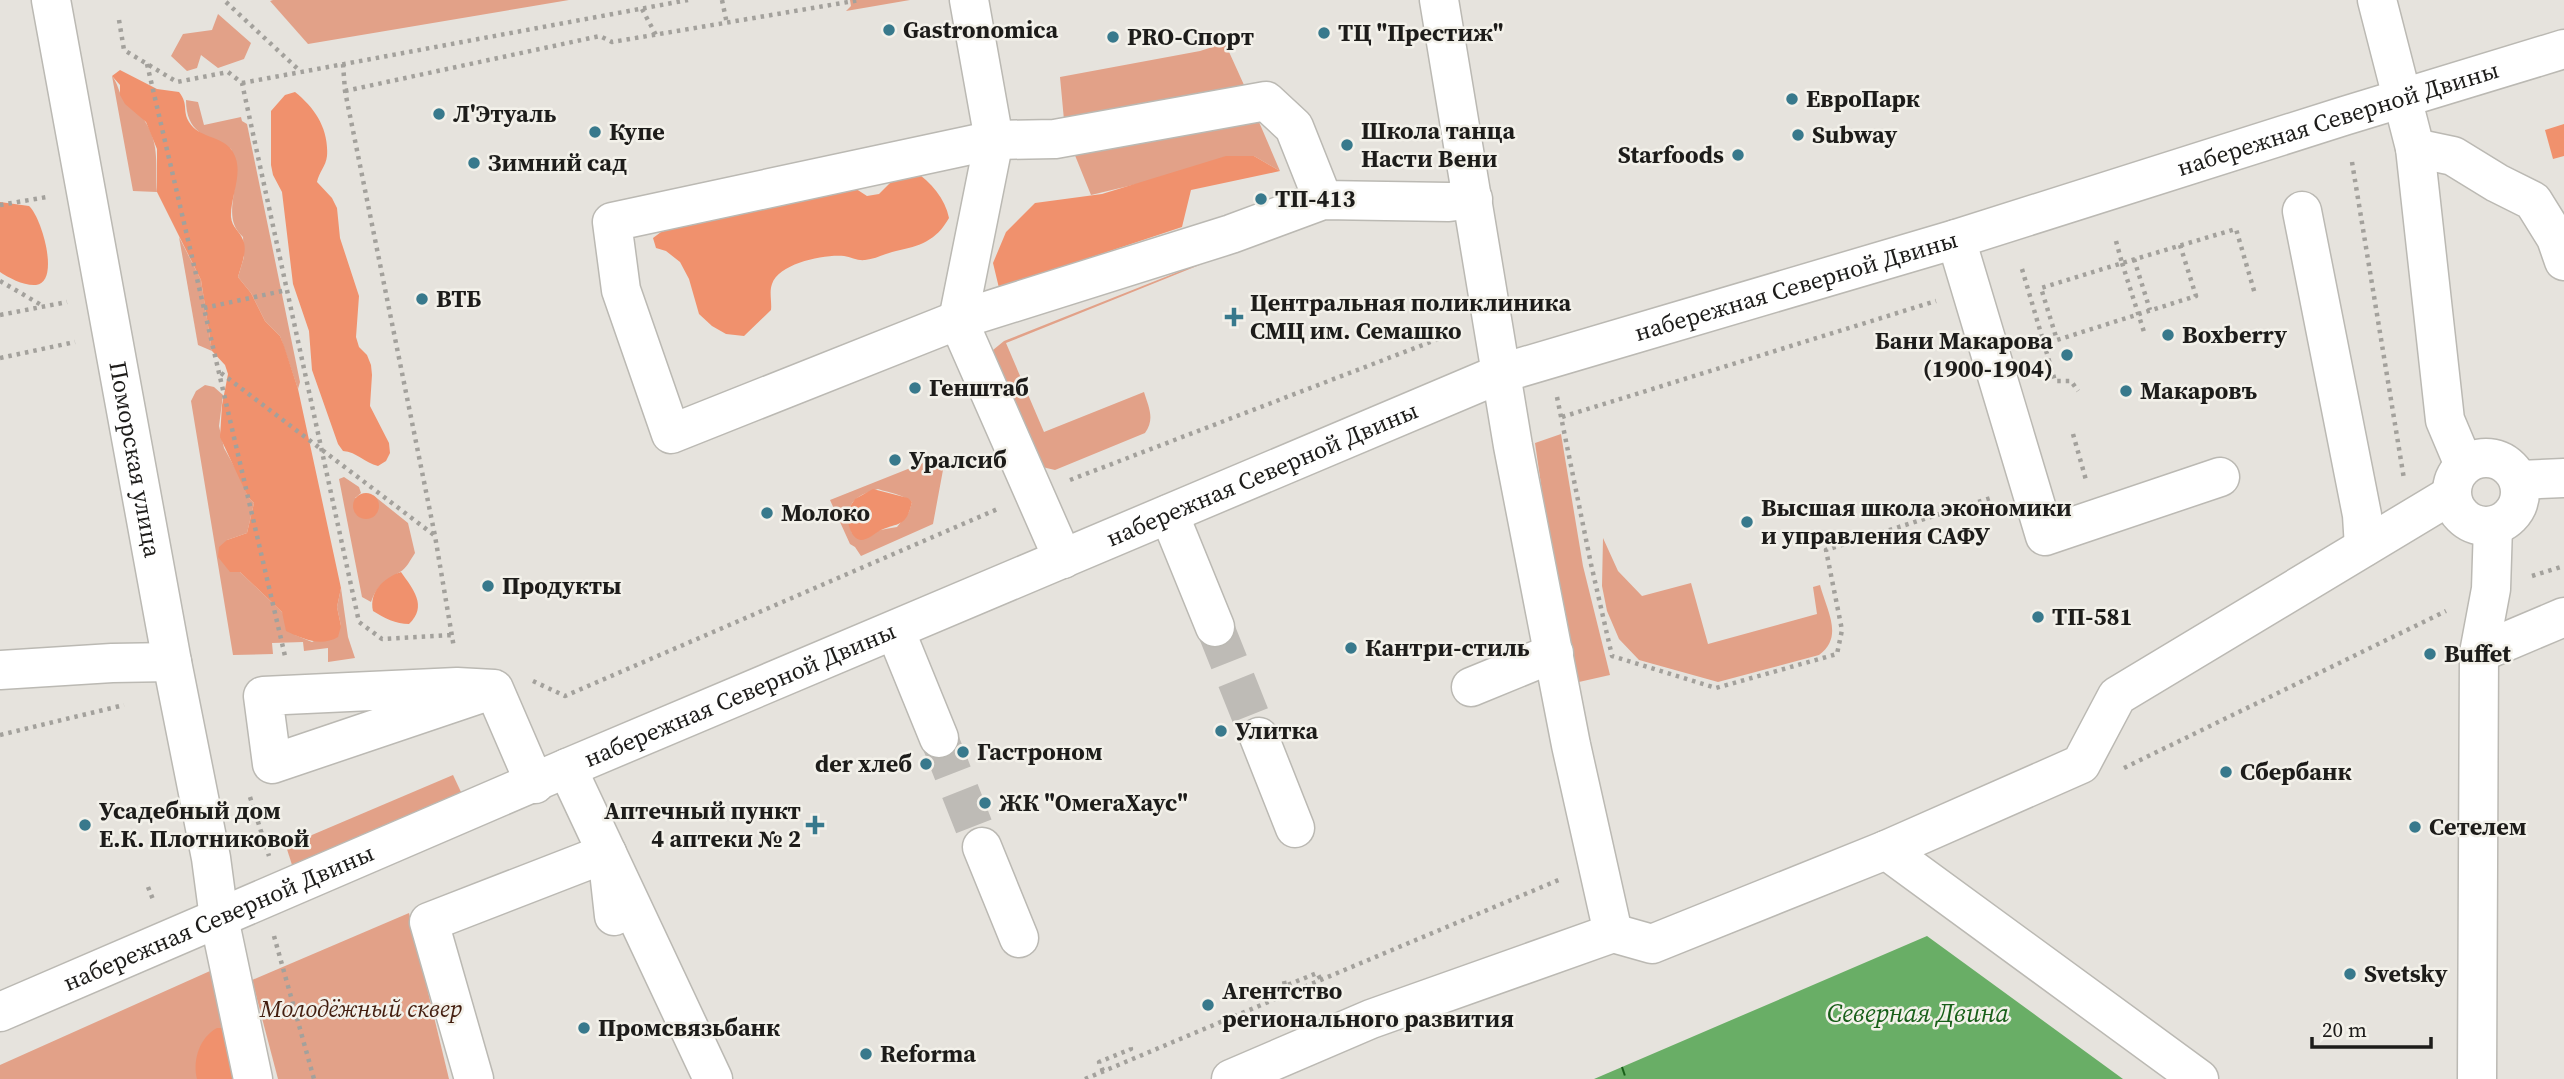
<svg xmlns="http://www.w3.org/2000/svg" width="2564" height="1079" viewBox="0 0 2564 1079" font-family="'Source Serif 4',serif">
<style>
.green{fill:#e2a188;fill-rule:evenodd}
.forest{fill:#f0916d}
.water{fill:#69ae66}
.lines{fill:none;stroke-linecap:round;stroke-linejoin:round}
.ferry{stroke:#185f19;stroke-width:2;stroke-dasharray:9 7;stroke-linecap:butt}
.minor-tunnel{stroke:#bebbb6;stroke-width:38;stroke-dasharray:38 19;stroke-linecap:butt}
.minor-casing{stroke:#bbb9b3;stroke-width:41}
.path{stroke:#a3a19c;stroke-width:4.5;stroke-dasharray:3.5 5;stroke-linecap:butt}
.minor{stroke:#fff;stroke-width:38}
.path-bridge{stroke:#a3a19c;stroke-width:4.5;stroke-dasharray:3.5 5;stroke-linecap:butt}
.poi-dot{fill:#38798c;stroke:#f3f1ea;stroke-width:2.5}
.labels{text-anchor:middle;stroke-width:5;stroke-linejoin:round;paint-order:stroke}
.poi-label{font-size:24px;font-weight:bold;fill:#1d1c1a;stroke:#f3f1ea;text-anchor:start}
.street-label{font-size:24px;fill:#1d1c1a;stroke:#f3f1ea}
.park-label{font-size:24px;font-style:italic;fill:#431e0f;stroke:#f3f1ea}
.water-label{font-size:26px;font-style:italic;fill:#185f19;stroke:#f3f1ea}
</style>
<rect width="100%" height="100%" fill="#e6e3dd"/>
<!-- green -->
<g class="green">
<polygon points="273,0 569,0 308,44 270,1"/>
<polygon points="850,0 910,0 846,11 851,6"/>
<polygon points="218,14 251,43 244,59 218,68 201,55 197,68 187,71 171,56 183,34 212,30"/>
<polygon points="1225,43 1249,96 1064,120 1060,77 1200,51"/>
<path d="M112,76C119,85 118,92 124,100C130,109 141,113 146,123C160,146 155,166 157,192L133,191Z"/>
<path d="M186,100L198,102L204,125L241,117L242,121L247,124L300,382L298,389L280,336L265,321L251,293L238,277L244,257L243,237C218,215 246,183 231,149C206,137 186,132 186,100Z"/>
<polygon points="1256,115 1280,171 1254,156 1091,195 1072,148"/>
<polygon points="179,237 201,280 212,351 198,345"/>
<path d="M1199,257L1202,264L1006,343L1044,432L1144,392C1149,408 1155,419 1145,433L1055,470L1038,466L991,360L993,350L1004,341L1198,264Z"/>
<polygon points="205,385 214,387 223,395 219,426 224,448 239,475 248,497 254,503 247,533 227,540 239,571 282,612 295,635 312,642 341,626 337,607 341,588 348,637 355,658 328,662 328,648 304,651 303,642 272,643 273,654 233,655 191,401 196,391"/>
<polygon points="1561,434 1583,566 1610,675 1570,684 1535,443"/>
<path d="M938,457L943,470L933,524L861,556L855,547L850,544L830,500ZM878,489C890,493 902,494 912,502L909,512L897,527C878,530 871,534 852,533C843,506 852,496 878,489Z"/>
<path d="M344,477L359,487L361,493L355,498L377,501L373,495L408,523L415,553C411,559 406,569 400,572C385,582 378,583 371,602L362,597L339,479Z"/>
<path d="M1603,538L1618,571L1642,596L1691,583L1708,644L1817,614L1813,587L1820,585C1827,611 1844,637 1819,655L1718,682L1639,660L1619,639L1607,611L1602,586Z"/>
<polygon points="453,775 461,792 292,865 286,846"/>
<polygon points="409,913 449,1079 278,1079 252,980"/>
<polygon points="210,971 223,1028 198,1059 197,1079 0,1079 0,1065"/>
</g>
<!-- forest -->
<g class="forest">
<path d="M120,70L157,89L179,92C189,105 182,110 189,122C199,138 218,135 230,148C247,168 230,195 231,217C232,228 240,231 243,240C248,251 241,265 238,277L251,293L265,321L280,336L284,346L298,389L341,588L337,607L341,626L338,637C321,647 303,639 286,631L282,612L240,572H230L218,557L219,547L227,540L247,533L254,503L248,497L220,437L222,405L228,374L225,365L212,351L201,280L157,192V149L146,122L125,104L120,95V85L112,76Z"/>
<path d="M295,92C315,108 329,129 327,156C326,166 319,172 317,182L332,198L337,208L340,238L359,296L356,337L359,347L367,355L371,365L372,375L370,406L389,443L390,453L386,461L378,466C365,463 357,452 343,451L338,444L312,370L309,331L293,284L282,192L273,175L271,165V111L285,95Z"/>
<polygon points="2564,124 2564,156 2553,159 2545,130"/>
<polygon points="1226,156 1254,156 1280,171 1191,190 1182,227 999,288 993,263 1006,232 1035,203 1102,194"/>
<path d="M915,171C931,183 945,198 949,218C936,241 920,246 896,251C886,253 876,259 865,260C858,261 851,257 844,256C825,254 779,263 772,284C769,292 772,302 771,310L744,336L726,334L712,326L699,314L689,279L680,262L666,251L656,248L653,238L661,232L684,225L850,185L867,196L879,194L896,177Z"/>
<path d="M0,202L29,206C41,216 61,282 36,285C24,286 9,278 0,272Z"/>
<path d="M873,489L908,498L912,502C906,527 900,522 881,530C875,533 868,540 861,540C850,539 847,520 847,511L855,499Z"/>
<circle cx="366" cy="506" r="13"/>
<path d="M401,572C413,589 428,606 409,624C396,624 384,618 373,611C369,592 383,578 401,572Z"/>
<path d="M217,1028H229L245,1079H197C192,1060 200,1037 217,1028Z"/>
</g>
<!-- water -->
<polygon class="water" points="1927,936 2123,1079 1594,1079 1622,1067"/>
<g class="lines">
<!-- ferry -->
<polyline class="ferry" points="1622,1067 1626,1079"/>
<!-- minor-tunnel -->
<g class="minor-tunnel">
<polyline points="1215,627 1259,737"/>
<polyline points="939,738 982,847"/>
</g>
<!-- minor casing -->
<g class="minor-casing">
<g id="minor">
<path id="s1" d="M51,0L172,662L211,858L219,918L253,1079"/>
<polyline points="969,0 994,140 958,320 1063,559"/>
<polyline points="1439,0 1513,446 1571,745 1613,933"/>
<polyline points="2377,0 2415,148 2453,156 2497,183 2533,201 2556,238 2564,261"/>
<polyline points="2415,148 2445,420 2464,465"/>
<polyline points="1323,200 1294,127 1266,101 1055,139 994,140 612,222 621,290 671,434 958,320 1231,234 1323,200 1449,202 1473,199"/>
<polyline points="2302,211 2362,515 2364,547"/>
<polyline points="1956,239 2045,536 2220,477"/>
<circle cx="2486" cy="492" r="34"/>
<polyline points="2519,480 2564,478"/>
<polyline points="1169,514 1215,627"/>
<polyline points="895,630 939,738"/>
<polyline points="2479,653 2564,617"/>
<polyline points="0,670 112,663 172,662"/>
<polyline points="1471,687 1554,653"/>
<polyline points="494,689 272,764 263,696 457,687 494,689 535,784"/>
<polyline points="1259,737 1295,828"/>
<polyline points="567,768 713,1079"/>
<polyline points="982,847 1019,938"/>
<polyline points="1886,850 2081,764 2117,696 2451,495"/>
<path id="s2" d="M0,1012L567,768L1502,373L1956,239L2344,116L2564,49"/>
<polyline points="474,1079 429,922 607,853 614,916"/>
<polyline points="1231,1079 1371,1019 1613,933 1652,944 1886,850 2199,1079"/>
<polyline points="2477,1079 2479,653 2491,589 2493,526"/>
</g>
</g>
<!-- path -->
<g class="path">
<polyline points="722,0 727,24"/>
<polyline points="226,2 300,71"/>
<polyline points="642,9 656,35"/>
<polyline points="119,20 124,50 177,82 228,72 242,83 359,622 382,639 453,635"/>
<polyline points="147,64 285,656"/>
<polyline points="343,64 345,91 435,536 454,648"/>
<polyline points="242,83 688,0"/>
<polyline points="345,91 600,36 612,42 860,0"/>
<polyline points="2352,162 2404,479"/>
<polyline points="0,205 47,197"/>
<polyline points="2116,241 2122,263"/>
<path d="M2180,245L2196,296L2057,340L2041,288C2106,268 2171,248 2236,229L2255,294"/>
<polyline points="2134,259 2150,310"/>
<polyline points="2022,269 2055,381 2071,381 2078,391"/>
<polyline points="0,281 43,306"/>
<polyline points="204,308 287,290"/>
<polyline points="0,315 67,302"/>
<polyline points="0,358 75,342"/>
<polyline points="221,373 434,535"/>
<polyline points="1557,397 1591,564 1612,656 1716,688 1837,654 1842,630 1826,550 1994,497"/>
<polyline points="1562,417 1936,301"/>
<polyline points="2073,434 2086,480"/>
<polyline points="1070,480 1454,333"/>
<polyline points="2532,576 2564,566"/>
<polyline points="533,681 565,696 1000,508"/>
<polyline points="0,735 124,705"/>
<polyline points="2124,768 2446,611"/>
<polyline points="250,797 269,856"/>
<polyline points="148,887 154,902"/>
<polyline points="274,936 314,1079"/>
<polyline points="1284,981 1285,986 1317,973 1321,980"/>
<polyline points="1103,1071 1099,1062 1131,1049 1129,1043"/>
<polyline points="1085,1079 1561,879"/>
</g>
<!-- minor -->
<use href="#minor" class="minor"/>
<!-- path-bridge -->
<polyline class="path-bridge" points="2122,263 2144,332"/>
</g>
<!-- markers -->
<g class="poi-dot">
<circle cx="889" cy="30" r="7"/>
<circle cx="1324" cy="33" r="7"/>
<circle cx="1113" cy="37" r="7"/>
<circle cx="1792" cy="99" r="7"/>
<circle cx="439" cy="114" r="7"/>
<circle cx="595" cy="132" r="7"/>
<circle cx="1798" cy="135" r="7"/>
<circle cx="1347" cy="145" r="7"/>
<circle cx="1738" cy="155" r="7"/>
<circle cx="474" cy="163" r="7"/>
<circle cx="1261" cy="199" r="7"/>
<circle cx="422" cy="299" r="7"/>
<path d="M1230.5 306.5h7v7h7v7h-7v7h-7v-7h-7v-7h7z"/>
<circle cx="2168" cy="335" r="7"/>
<circle cx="2067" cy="355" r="7"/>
<circle cx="915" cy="388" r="7"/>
<circle cx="2126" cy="391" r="7"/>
<circle cx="895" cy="460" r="7"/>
<circle cx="767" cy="513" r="7"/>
<circle cx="1747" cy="522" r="7"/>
<circle cx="488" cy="586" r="7"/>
<circle cx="2038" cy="617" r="7"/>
<circle cx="1351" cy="648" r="7"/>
<circle cx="2430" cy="654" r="7"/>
<circle cx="1221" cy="731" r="7"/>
<circle cx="963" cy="752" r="7"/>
<circle cx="926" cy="764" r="7"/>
<circle cx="2226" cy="772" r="7"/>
<circle cx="985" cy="803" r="7"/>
<circle cx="85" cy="825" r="7"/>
<path d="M811.5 814.5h7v7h7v7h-7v7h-7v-7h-7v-7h7z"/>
<circle cx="2415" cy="827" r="7"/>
<circle cx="2350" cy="974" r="7"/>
<circle cx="1208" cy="1005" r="7"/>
<circle cx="584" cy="1028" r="7"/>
<circle cx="866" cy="1054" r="7"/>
</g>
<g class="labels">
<!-- poi labels -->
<g class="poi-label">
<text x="903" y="38">Gastronomica</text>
<text x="1338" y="41">ТЦ "Престиж"</text>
<text x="1127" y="45">PRO-Спорт</text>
<text x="1806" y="107">ЕвроПарк</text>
<text x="453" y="122">Л'Этуаль</text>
<text x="1361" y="139">Школа танца<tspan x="1361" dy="28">Насти Вени</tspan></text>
<text x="609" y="140">Купе</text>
<text x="1812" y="143">Subway</text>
<text x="1724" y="163" text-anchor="end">Starfoods</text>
<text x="488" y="171">Зимний сад</text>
<text x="1275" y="207">ТП-413</text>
<text x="436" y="307">ВТБ</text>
<text x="1250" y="311">Центральная поликлиника<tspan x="1250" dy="28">СМЦ им. Семашко</tspan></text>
<text x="2182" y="343">Boxberry</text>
<text x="2053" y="349" text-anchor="end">Бани Макарова<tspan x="2053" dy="28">(1900-1904)</tspan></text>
<text x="929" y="396">Генштаб</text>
<text x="2140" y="399">Макаровъ</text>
<text x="909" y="468">Уралсиб</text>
<text x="1761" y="516">Высшая школа экономики<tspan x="1761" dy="28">и управления САФУ</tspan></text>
<text x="781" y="521">Молоко</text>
<text x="502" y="594">Продукты</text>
<text x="2052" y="625">ТП-581</text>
<text x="1365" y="656">Кантри-стиль</text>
<text x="2444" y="662">Buffet</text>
<text x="1235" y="739">Улитка</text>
<text x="977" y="760">Гастроном</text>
<text x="912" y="772" text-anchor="end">der хлеб</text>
<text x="2240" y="780">Сбербанк</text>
<text x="999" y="811">ЖК "ОмегаХаус"</text>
<text x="99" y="819">Усадебный дом<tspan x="99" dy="28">Е.К. Плотниковой</tspan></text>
<text x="801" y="819" text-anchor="end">Аптечный пункт<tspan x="801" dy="28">4 аптеки № 2</tspan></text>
<text x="2429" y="835">Сетелем</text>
<text x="2364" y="982">Svetsky</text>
<text x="1222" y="999">Агентство<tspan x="1222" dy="28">регионального развития</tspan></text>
<text x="598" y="1036">Промсвязьбанк</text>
<text x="880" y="1062">Reforma</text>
</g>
<!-- street labels -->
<g class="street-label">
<text dy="8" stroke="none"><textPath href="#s2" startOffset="2506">набережная Северной Двины</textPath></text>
<text dy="8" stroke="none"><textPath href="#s2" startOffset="1939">набережная Северной Двины</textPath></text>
<text dy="8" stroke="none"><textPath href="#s1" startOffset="467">Поморская улица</textPath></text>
<text dy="8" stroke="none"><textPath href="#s2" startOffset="1372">набережная Северной Двины</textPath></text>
<text dy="8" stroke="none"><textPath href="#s2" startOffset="805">набережная Северной Двины</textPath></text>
<text dy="8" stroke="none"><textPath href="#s2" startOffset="238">набережная Северной Двины</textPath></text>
</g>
<!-- park labels -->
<g class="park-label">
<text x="361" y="1017">Молодёжный сквер</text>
</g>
<!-- water labels -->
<g class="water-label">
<text x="1918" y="1022">Северная Двина</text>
</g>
</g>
<!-- scale -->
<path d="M2312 1037v10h119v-10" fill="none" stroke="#1d1c1a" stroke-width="3.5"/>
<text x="2322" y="1037" font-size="21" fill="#1d1c1a" stroke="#f3f1ea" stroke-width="5" paint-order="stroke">20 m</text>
</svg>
